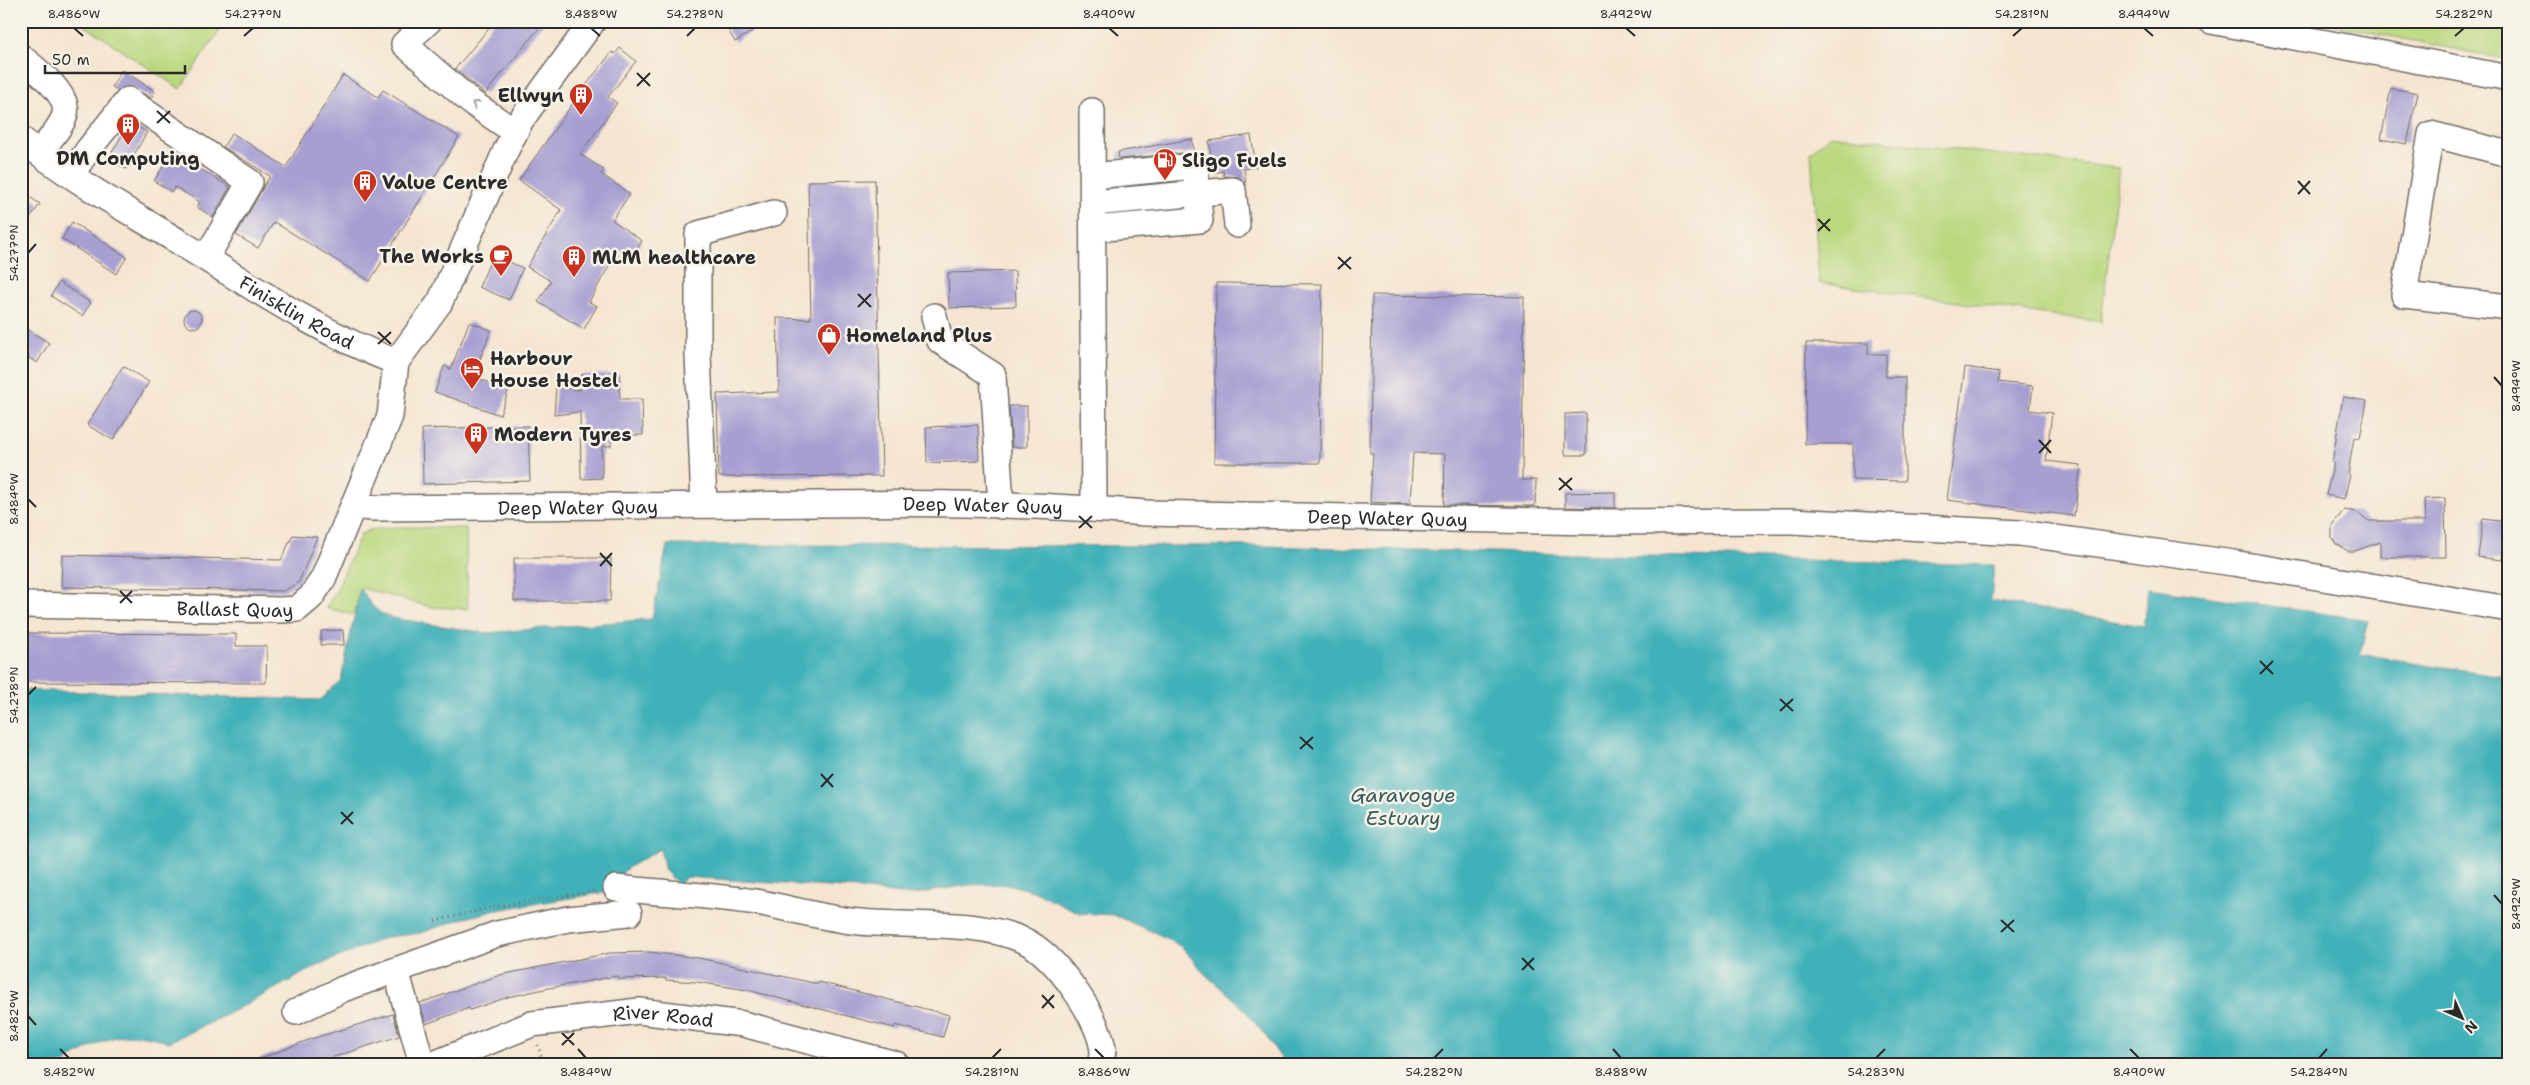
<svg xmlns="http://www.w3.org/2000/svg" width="2530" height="1085" viewBox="0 0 2530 1085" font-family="'Shantell Sans',sans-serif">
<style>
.green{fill:#bad87e;stroke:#728254}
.water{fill:#41b1b9;stroke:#366e72}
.building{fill:#a69fd2}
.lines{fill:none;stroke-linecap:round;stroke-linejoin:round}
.minor-casing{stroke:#726c65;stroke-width:28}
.path{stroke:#726c65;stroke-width:3;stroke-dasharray:1 4;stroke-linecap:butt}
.minor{stroke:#fff;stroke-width:25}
.oneway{stroke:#a0a0a0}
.ticks{fill:none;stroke:#2b2b2b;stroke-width:2}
.labels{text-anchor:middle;stroke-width:5;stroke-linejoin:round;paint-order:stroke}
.poi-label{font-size:19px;font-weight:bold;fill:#2b2b2b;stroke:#f7f3e8;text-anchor:start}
.street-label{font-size:19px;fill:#2b2b2b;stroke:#f7f3e8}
.water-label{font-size:20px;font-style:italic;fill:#335a5d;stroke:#f7f3e8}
.neatline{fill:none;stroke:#2b2b2b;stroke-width:2}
.ticks-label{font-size:12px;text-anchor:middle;fill:#2b2b2b}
</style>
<rect width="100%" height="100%" fill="#f7f3e8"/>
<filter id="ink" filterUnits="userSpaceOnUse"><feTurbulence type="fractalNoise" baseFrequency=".02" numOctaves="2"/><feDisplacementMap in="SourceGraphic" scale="10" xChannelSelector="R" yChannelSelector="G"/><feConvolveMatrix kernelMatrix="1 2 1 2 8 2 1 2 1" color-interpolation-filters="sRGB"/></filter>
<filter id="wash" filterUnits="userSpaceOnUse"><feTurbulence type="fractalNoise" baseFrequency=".0096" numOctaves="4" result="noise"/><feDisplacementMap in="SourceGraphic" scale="20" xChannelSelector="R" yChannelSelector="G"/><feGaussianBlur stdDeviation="1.12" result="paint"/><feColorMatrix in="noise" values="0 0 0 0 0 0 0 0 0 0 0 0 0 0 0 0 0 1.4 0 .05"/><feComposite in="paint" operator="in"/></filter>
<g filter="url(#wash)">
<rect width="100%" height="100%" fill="#f5e5d0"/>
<!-- green -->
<g class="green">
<polygon points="78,21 226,21 180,89"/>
<polygon points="2315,21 2509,21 2509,60"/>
<polygon points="1830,135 2119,168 2101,322 1819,283 1811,152"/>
<polygon points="398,527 466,528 468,609 431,607 361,588 355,615 326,608 337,589 361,534 370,530"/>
</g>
<!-- water -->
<path class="water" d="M667,545L1260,546L1994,565L1991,601L2143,626L2148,588L2368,620L2360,654L2509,677V1064H1285L1266,1036L1242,1007L1204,973L1182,947L1158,934L1114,915L1080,913L1033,891L1006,884L968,885L910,895L858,889L686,877L679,885L665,871L660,849L629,867L620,875L619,890L502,909L461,919L421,933L387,937L317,966L226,1015L169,1042C122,1027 108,1038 68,1060L65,1064H21V690L320,700L341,680L360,588C370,603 374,612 392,618L486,633L652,619Z"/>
<g id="blocks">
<!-- building -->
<g class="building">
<polygon points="495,21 545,21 485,94 455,69"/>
<polygon points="723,21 769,21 735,42"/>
<polygon points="620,48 636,61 608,97 617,103 580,154 604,170 601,174 630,194 612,220 642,241 632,256 622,250 615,260 613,259 589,302 597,306 584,329 538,302 551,281 527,267 561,210 519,180 583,89 612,52 615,54"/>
<polygon points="122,70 155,91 151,98 130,86 118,90 112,87"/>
<polygon points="343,75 378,97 383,90 459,137 370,281 274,222 258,248 236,235 270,176 223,147 232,133 286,167"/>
<polygon points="2391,88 2418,93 2407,144 2381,139"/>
<polygon points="130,122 147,132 126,169 108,159"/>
<polygon points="1251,135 1256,167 1244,169 1246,186 1238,177 1224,176 1223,171 1213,173 1209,141"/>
<polygon points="1192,139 1194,152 1119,159 1118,152"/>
<polygon points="172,152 230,187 213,217 197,207 200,202 175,187 172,192 154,181"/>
<polygon points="875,180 882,476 719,477 717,394 779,392 777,318 811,319 808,181"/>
<polygon points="21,191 40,204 21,231"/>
<polygon points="72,222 127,257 116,274 62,239"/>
<polygon points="493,255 523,268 509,300 479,287"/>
<polygon points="1015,271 1016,306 949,308 948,273"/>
<polygon points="59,282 91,303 82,316 51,296"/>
<polygon points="1216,283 1322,284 1320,463 1214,463"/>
<polygon points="1372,295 1524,297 1522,480 1536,480 1535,506 1444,505 1445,454 1413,453 1410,504 1370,502 1373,453 1370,453"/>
<circle cx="193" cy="319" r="9"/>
<polygon points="469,322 491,330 473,377 509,389 500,415 435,392 444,366 451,369"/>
<polygon points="28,330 49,343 37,363 21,353 21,340"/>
<polygon points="1806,343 1868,343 1868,354 1886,354 1886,377 1905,377 1905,481 1853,480 1853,444 1805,444"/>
<polygon points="123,366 149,382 113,440 87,425"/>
<polygon points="1965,367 1999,372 1998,382 2033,386 2030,410 2052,413 2046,461 2081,465 2074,516 1947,500"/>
<polygon points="619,374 620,399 642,399 643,435 611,435 611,446 602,446 602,478 581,479 580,412 554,415 556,387 581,390 581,375"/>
<polygon points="2343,397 2367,401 2360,438 2354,437 2348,474 2350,475 2344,499 2326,495 2334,463 2332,463"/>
<polygon points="1009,406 1027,406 1027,447 1012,447"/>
<polygon points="1586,413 1586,455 1565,455 1565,414"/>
<polygon points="978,425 979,461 927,463 926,427"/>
<polygon points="528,426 530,481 423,484 422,429"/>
<polygon points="1615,492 1615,508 1565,507 1565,493"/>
<polygon points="2445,498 2446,557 2380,557 2380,542 2355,551 2348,551 2336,544 2332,538 2332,525 2344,510 2357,512 2369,521 2425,521 2424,499"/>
<polygon points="2483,519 2507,522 2502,560 2478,557"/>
<polygon points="293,535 317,537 299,582 284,591 61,587 62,555 281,560"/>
<polygon points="514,558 611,558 610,601 514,601"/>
<polygon points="343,630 344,645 321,645 321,631"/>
<polygon points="21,633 236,634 236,646 267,646 266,683 21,682"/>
<polygon points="649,952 699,958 818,984 819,982 949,1015 943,1037 895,1025 894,1028 747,990 697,982 665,980 666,978 618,979 617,976 549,988 508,997 470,1010 469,1008 426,1024 420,1003 500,975 610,953"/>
<polygon points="393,1014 399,1036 312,1064 252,1064 251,1062 311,1039"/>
</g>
</g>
</g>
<g filter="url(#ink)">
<use href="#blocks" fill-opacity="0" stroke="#726c65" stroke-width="1"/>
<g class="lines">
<!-- minor casing -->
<g class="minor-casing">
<g id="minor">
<polyline points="429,21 404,44 471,102 515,132"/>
<polyline points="2211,21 2509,78"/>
<path d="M21,57C34,68 70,94 65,114C62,127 47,142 39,153"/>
<polyline points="1092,111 1094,509"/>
<path id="s1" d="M21,139C71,180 129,211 184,245C253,287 320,333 396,362"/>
<polyline points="2509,154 2431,134 2404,295 2509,307"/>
<polyline points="71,175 88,150 128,100 250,182 206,258"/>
<polyline points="1093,176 1195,166 1200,220 1093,229"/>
<polyline points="1093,203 1233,190 1237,225"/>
<polyline points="934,316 940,341 993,375 1001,506"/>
<polyline points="396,362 440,302 506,150 521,120 593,21"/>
<polyline points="704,505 698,354 698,234 774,213"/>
<path id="s2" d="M354,506L372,508C494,508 616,507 738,505C874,503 1011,501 1146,513L1597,522L1791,521L2020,533L2233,563L2509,609"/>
<path id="s3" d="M21,605L281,610L297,609L311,597L323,579L390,416L396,362"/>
<path d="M616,888C662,893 710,895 756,902C790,908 825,919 860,922C912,927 977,919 1025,941C1056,956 1097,1015 1103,1049C1103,1054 1101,1059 1100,1064"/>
<polyline points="396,970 422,1064"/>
<polyline points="296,1012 343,989 497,934 568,919 629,913"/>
<path id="s4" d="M434,1064L532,1024L639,1011L743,1024L896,1064"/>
</g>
</g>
<!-- path -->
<g class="path">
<polyline points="435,921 493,907 596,891"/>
<polyline points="538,1045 543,1064"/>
</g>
<!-- minor -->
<use href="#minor" class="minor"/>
</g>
<!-- one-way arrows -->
<defs><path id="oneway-chevron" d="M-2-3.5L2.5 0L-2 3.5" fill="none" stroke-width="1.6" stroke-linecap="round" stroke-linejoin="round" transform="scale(1.25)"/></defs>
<use class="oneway" href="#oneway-chevron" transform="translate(475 104) rotate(-144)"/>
</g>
<!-- ticks -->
<path class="ticks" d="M74,28L83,36M591,28L600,36M1109,28L1118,36M1626,28L1635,36M2144,28L2153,36M244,36L253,28M687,36L695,28M2013,36L2022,28M2455,36L2464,28M637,73L650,86M637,86L650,73M157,111L170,123M157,123L170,111M2298,181L2310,194M2298,194L2310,181M1818,219L1830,231M1818,231L1830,219M28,253L36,244M1338,257L1351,269M1338,269L1351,257M858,294L871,307M858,307L871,294M378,332L391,344M378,344L391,332M2494,377L2502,386M2039,440L2051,453M2039,453L2051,440M1559,478L1572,490M1559,490L1572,478M28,499L36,507M1079,516L1092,528M1079,528L1092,516M600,553L612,566M600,566L612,553M120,591L132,603M120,603L132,591M2260,661L2273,674M2260,674L2273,661M28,695L36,687M1780,699L1793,711M1780,711L1793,699M1300,737L1313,749M1300,749L1313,737M821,774L833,787M821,787L833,774M341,812L353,824M341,824L353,812M2494,895L2502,904M2001,920L2014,932M2001,932L2014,920M1522,958L1534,970M1522,970L1534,958M1042,995L1054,1008M1042,1008L1054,995M28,1016L36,1025M562,1033L574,1045M562,1045L574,1033M60,1049L69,1058M578,1049L586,1058M1095,1049L1104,1058M1613,1049L1621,1058M2130,1049L2139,1058M992,1058L1001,1049M1434,1058L1443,1049M1876,1058L1885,1049M2319,1058L2327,1049"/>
<!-- icons -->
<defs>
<g id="building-pin" transform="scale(1.25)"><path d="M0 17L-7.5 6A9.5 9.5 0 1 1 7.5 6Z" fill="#c8321e" stroke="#f7f3e8"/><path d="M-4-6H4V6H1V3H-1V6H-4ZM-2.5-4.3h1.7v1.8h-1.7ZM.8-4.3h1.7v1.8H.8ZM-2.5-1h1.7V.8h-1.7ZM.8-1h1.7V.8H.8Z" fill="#fff"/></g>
<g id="fuel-pin" transform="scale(1.25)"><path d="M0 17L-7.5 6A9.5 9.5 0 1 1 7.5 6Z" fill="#c8321e" stroke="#f7f3e8"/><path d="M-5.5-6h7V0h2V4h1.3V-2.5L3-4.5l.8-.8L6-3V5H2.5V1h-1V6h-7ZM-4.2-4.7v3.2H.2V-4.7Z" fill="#fff"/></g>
<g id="cafe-pin" transform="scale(1.25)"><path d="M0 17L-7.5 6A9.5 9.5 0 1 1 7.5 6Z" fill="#c8321e" stroke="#f7f3e8"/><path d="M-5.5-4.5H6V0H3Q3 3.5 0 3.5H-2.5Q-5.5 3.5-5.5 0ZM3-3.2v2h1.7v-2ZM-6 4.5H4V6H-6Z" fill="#fff"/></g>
<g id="shop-pin" transform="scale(1.25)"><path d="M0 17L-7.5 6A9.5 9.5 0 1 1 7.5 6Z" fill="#c8321e" stroke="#f7f3e8"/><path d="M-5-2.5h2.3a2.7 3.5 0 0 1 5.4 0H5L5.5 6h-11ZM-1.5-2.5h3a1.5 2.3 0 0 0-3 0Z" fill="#fff"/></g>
<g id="hotel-pin" transform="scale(1.25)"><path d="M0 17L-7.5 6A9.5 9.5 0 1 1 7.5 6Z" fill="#c8321e" stroke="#f7f3e8"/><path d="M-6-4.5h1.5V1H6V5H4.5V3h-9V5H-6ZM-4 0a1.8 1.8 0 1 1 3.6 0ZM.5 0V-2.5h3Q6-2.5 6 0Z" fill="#fff"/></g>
</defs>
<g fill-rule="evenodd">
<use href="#building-pin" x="581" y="95"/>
<use href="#building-pin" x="128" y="125"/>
<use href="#fuel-pin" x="1165" y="160"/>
<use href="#building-pin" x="365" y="182"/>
<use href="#cafe-pin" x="501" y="256"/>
<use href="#building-pin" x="574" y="257"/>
<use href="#shop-pin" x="829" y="335"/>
<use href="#hotel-pin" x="472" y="369"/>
<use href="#building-pin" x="476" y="434"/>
</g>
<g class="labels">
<!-- poi labels -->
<g class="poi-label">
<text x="564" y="102" text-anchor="end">Ellwyn</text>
<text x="128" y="165" text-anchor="middle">DM Computing</text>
<text x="1182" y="167">Sligo Fuels</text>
<text x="382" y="189">Value Centre</text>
<text x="484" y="263" text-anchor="end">The Works</text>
<text x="592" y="264">MLM healthcare</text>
<text x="846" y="342">Homeland Plus</text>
<text x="490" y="365">Harbour<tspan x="490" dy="22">House Hostel</tspan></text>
<text x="494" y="441">Modern Tyres</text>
</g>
<!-- street labels -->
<g class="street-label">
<text dy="7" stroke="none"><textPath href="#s1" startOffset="326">Finisklin Road</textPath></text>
<text dy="7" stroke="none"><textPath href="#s2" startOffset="629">Deep Water Quay</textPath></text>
<text dy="7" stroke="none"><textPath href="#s2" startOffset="224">Deep Water Quay</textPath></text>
<text dy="7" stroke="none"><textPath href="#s2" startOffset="1034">Deep Water Quay</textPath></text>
<text dy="7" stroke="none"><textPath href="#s3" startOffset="214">Ballast Quay</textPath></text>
<text dy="7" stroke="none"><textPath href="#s4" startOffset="238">River Road</textPath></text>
</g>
<!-- water labels -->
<g class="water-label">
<text x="1403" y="802">Garavogue<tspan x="1403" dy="23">Estuary</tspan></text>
</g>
</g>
<!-- margin -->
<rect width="2530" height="1085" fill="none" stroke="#f7f3e8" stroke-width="55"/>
<!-- north arrow -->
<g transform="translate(2462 1018) rotate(135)" stroke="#f7f3e8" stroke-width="4" paint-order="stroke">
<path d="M0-4L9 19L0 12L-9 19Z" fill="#2b2b2b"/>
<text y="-8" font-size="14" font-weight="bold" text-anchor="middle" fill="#2b2b2b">N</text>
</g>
<!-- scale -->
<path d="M45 65v8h140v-8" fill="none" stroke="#2b2b2b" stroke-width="2.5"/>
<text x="52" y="65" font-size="15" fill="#2b2b2b" stroke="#f7f3e8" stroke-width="4" paint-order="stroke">50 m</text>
<rect x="28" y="28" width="2474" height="1030" class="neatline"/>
<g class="ticks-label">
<text x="74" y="18">8.486°W</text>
<text x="253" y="18">54.277°N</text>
<text x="591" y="18">8.488°W</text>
<text x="695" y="18">54.278°N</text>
<text x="1109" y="18">8.490°W</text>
<text x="1626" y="18">8.492°W</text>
<text x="2022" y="18">54.281°N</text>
<text x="2144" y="18">8.494°W</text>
<text x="2464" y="18">54.282°N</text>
<text transform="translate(14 253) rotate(-90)" y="4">54.277°N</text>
<text transform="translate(2516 386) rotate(-90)" y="4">8.494°W</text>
<text transform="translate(14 499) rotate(-90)" y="4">8.484°W</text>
<text transform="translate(14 695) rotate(-90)" y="4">54.278°N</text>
<text transform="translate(2516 904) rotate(-90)" y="4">8.492°W</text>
<text transform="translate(14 1016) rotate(-90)" y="4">8.482°W</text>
<text x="69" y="1076">8.482°W</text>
<text x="586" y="1076">8.484°W</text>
<text x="992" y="1076">54.281°N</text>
<text x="1104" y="1076">8.486°W</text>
<text x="1434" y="1076">54.282°N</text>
<text x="1621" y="1076">8.488°W</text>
<text x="1876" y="1076">54.283°N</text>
<text x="2139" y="1076">8.490°W</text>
<text x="2319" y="1076">54.284°N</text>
</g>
</svg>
